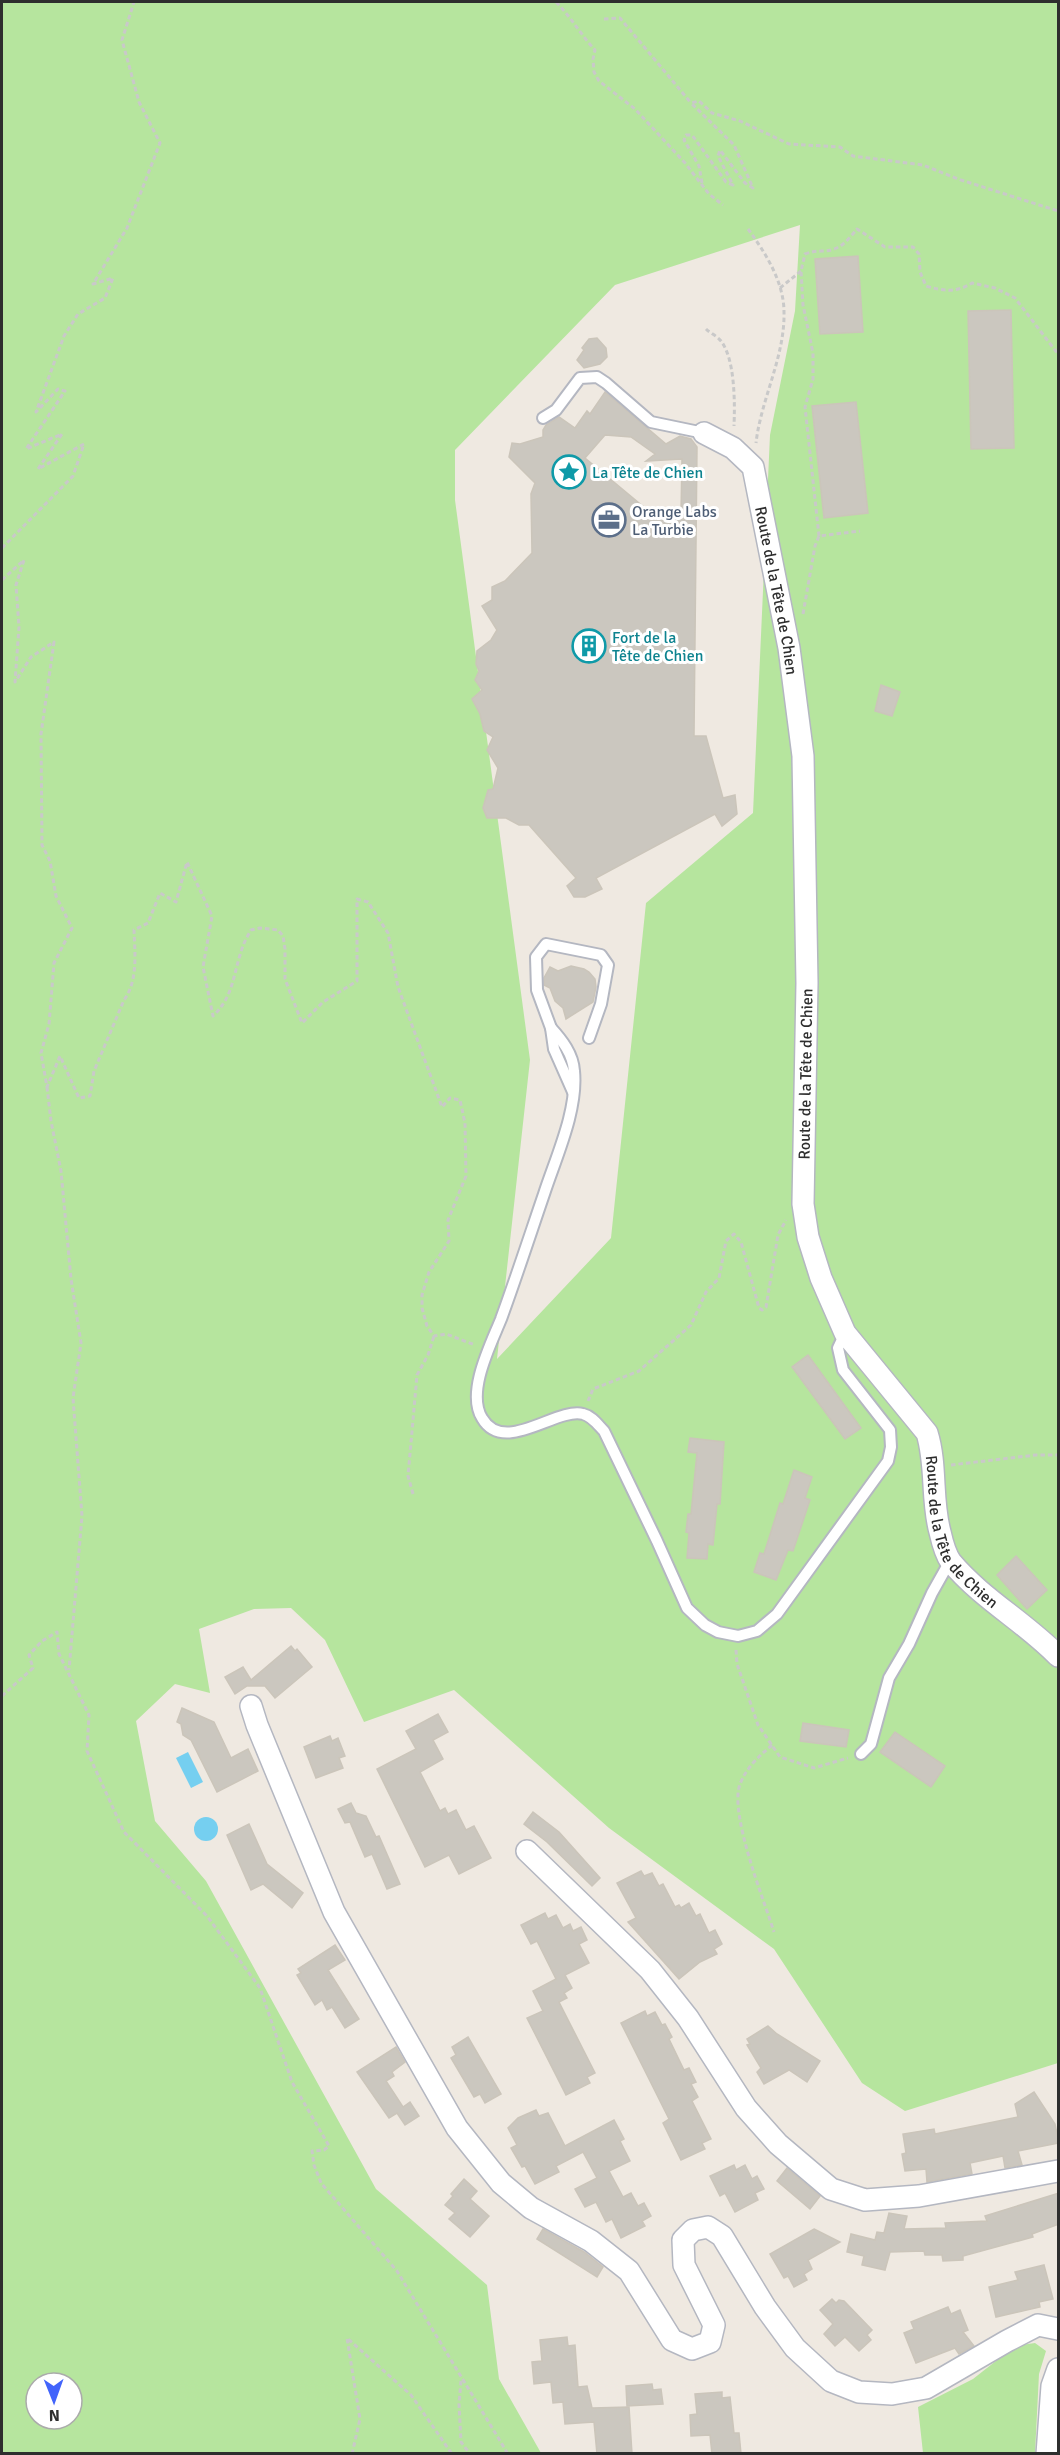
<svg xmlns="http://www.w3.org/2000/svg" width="1060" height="2455" viewBox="0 0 1060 2455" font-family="Signika,sans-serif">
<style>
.green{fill:#b6e59e;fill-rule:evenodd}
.water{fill:#75cff0}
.building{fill:#cbc7bf;stroke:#cbc5ba;stroke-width:1.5;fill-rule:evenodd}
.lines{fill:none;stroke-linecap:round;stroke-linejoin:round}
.lane-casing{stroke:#b4b7c1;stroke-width:14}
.street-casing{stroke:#b4b7c1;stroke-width:24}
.path{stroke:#c9c9c9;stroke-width:3;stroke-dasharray:4.5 3;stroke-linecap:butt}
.lane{stroke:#fff;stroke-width:10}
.street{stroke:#fff;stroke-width:21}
.labels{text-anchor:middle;stroke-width:6;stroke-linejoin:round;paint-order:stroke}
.culture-label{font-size:16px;fill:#0d838f;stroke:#fff;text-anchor:start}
.service-label{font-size:16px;fill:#4e5e75;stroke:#fff;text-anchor:start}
.street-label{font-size:16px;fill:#2e2e2e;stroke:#fff}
</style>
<rect width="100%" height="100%" fill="#efe9e1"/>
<!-- green -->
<g class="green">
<path d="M2,2H1058V2063L905,2111L862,2083L774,1949L609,1828L454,1690L364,1722L325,1640L291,1608L254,1609L199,1629L210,1693L175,1684L136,1721L155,1821L206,1881L376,2189L487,2285L499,2379L541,2453H2ZM800,225L795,311L770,435L753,813L646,903L611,1238L497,1359L530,1060L455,500V450L615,285ZM36,2383H72V2419H36Z"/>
<polygon points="1035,2343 1046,2351 1039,2374 1035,2453 923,2453 918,2407 973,2379 1015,2346"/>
</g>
<!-- water -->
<g class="water">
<polygon points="188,1752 203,1782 191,1788 176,1758"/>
<circle cx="206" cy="1829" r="12"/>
</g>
<!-- building -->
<g class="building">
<polygon points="858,256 863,332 820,334 815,259"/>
<polygon points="1011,310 1014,448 971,449 968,311"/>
<polygon points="597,338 606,348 607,357 600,364 584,368 577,360 584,350 582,348 589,339"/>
<path d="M605,392L666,444L680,436L691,439L697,447L694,736H706L723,798L735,795L737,814L722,826L715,814L596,878L602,889L585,897H574L567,886L576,878L529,825H519L506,818H487L483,808L488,790L493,789L498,768L487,750L493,737L484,731L480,714L472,699L482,690L475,680L479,671L476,664L477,651L491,640L497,630L482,606L492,600V587L505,581L532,553L531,494L535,483L509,457L512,443L520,444L543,437V430L546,425L559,417L575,428L587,411L590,414ZM605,435L631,437L655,454L646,461L682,459L681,513H651L585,458Z"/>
<polygon points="856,402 868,513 824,518 812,406"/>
<polygon points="881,685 900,692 892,716 875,711"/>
<polygon points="571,966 584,969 589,972 595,979 596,987 593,1002 566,1019 563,1008 555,1001 550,988 544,985 544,978 550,967 558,971"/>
<polygon points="808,1355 861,1428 845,1439 792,1367"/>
<polygon points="690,1438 724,1442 720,1504 717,1504 713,1545 708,1544 707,1559 687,1558 689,1533 686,1532 688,1514 691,1514 697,1453 688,1452"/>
<polygon points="794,1470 812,1477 805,1498 810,1500 793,1551 788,1550 776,1580 754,1572 760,1553 764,1554 780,1503 783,1504"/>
<polygon points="1016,1556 1047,1590 1027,1609 997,1575"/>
<polygon points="291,1646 295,1651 297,1649 312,1667 275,1698 265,1686 247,1686 235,1694 225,1677 243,1667 251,1680"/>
<polygon points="182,1708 214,1722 231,1758 248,1749 258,1771 217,1792 191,1740 183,1735 181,1724 177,1722"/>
<polygon points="438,1714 448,1732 433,1740 443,1759 420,1772 440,1811 445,1808 448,1814 456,1810 466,1830 474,1826 491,1858 459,1874 449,1855 425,1867 377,1769 416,1749 406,1731"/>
<polygon points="803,1723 849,1730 846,1747 800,1741"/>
<polygon points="895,1732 945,1766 931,1787 880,1752"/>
<polygon points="330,1736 332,1741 338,1738 345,1756 339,1758 343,1768 316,1778 304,1747"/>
<polygon points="351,1803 356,1813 366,1816 376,1837 379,1836 400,1884 387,1889 372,1854 365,1857 350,1822 345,1823 338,1809"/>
<polygon points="533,1812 559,1832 600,1878 592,1886 547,1842 524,1824"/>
<polygon points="249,1824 267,1864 303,1893 292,1908 263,1884 251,1890 227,1835"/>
<polygon points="641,1871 644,1876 652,1873 659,1886 663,1884 675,1907 679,1905 681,1908 689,1903 696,1916 700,1914 709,1933 715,1930 722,1944 714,1949 717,1954 700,1962 679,1979 628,1922 636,1918 617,1883"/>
<polygon points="545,1913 548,1919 556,1915 563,1928 570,1924 573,1931 581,1927 587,1940 579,1944 589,1963 565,1975 572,1988 564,1993 567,1998 559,2002 595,2073 587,2077 590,2083 566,2095 527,2018 543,2011 533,1991 556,1979 537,1941 531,1944 521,1925"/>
<polygon points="335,1945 345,1960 328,1970 359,2019 345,2028 332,2007 327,2010 322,2000 315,2005 297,1975 301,1973 298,1969"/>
<polygon points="645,2011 647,2016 655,2012 662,2025 665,2024 672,2037 669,2039 684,2070 689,2068 696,2082 691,2084 698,2097 692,2101 711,2139 702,2143 705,2149 681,2160 663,2123 669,2119 621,2023"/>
<polygon points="768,2026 777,2034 820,2061 807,2082 789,2070 764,2084 757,2072 761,2068 747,2045 750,2044 747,2039"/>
<polygon points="468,2037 501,2094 485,2103 480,2094 474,2097 451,2058 456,2055 452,2047"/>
<polygon points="396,2047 405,2062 392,2072 394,2076 386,2081 403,2107 410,2102 419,2116 405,2125 397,2113 389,2118 357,2072"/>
<polygon points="1034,2092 1055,2124 1059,2143 1018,2151 1022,2165 1005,2168 1003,2156 970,2163 972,2174 927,2182 926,2169 905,2171 902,2154 906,2153 903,2134 934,2129 935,2134 1018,2117 1015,2104"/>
<polygon points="536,2110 539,2116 548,2113 565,2146 614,2120 624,2139 620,2141 630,2161 609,2171 623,2197 631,2193 638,2206 644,2203 651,2216 642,2221 645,2226 621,2238 612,2219 606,2222 596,2202 585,2207 575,2189 597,2178 583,2152 556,2166 559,2172 535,2184 525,2166 522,2167 511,2148 517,2145 508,2128 518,2118"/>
<polygon points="734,2165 736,2170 745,2165 752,2179 757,2176 764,2189 755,2193 758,2200 735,2212 725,2193 720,2196 710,2176"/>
<polygon points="787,2168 820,2196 810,2209 777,2181"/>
<polygon points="464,2179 477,2191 470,2199 489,2216 470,2237 449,2219 455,2213 445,2205 453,2196 451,2194"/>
<polygon points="1059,2193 1059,2224 1032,2234 1033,2237 963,2256 963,2260 943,2261 942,2255 925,2255 924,2251 890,2252 885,2270 862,2265 864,2256 847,2252 851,2234 875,2240 877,2232 884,2233 889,2213 907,2216 904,2229 946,2228 945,2223 987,2221 985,2216"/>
<polygon points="543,2229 584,2252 603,2267 597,2277 537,2239"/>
<polygon points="814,2229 840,2242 808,2260 812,2269 804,2274 807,2280 794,2287 788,2276 784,2278 770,2254"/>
<polygon points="1044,2265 1053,2299 1039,2302 1040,2307 996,2317 989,2287 1018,2280 1015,2272"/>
<polygon points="832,2299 836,2303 839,2300 844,2301 872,2330 867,2335 871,2340 859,2351 845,2337 835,2346 824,2334 833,2324 820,2310"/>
<polygon points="948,2307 951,2314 960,2310 968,2330 963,2332 974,2346 959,2354 955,2348 916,2363 904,2333 914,2329 911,2322"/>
<polygon points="567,2337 568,2346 575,2345 578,2387 587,2386 592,2408 629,2407 632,2454 597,2454 594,2422 565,2424 563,2402 553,2403 551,2382 534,2384 532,2362 542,2361 540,2340"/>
<polygon points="652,2384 653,2390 661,2389 663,2404 627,2406 626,2386"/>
<polygon points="722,2392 722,2398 730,2397 734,2433 739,2433 741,2454 712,2454 710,2435 691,2436 690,2415 697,2414 695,2394"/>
</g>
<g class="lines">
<!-- lane casing -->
<g class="lane-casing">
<g id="lane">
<polyline points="543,418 556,410 580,378 597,377 606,383 651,422 704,433"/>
<path d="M551,1028C562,1040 573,1054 574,1071C578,1110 556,1157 544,1194C530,1235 516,1278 501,1319C491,1344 466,1392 482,1418C504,1456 556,1407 583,1414C592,1416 598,1425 604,1431L657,1541L687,1608L705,1625L718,1632L738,1636L757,1631L777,1614L888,1461L891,1447L890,1430L843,1370L838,1348L845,1333"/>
<polyline points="573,1092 554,1049 551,1028 537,990 536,957 546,944 601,955 608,965 601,1004 589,1038"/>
<polyline points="861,1754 871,1744 889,1678 909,1644 932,1593 950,1561"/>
</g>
</g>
<!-- street casing -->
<g class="street-casing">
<g id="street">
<path id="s1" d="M704,433L733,448L753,467L789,648L803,756L807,983L803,1204L808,1237L821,1278L845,1333L927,1433C937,1465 931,1500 940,1532C942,1541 946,1555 951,1562C982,1599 1025,1622 1058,1656"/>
<polyline points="251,1706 257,1725 334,1912 457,2128 501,2183 531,2208 591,2241 629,2271 672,2340 692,2349 710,2342 714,2325 684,2265 683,2240 693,2230 708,2227 722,2236 765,2307 795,2348 831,2381 859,2392 892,2394 926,2388 1007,2341 1038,2325 1058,2329"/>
<polyline points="527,1851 650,1970 688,2018 746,2108 778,2144 831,2189 865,2200 919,2196 1058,2171"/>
<polyline points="1047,2454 1052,2386 1058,2369"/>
</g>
</g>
<!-- path -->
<g class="path">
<path d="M556,2C571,17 581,35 595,50L593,59L594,72L599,81L635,109L685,163L709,194L723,205"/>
<polyline points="604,19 620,18 691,103"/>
<polyline points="702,183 699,166 684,140 686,135 692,135 726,182 733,185 718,156 720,150 745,183 753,188 734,145 691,103 699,101 712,113 740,121 789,144 840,147 853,156 923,165 958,179 1058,211"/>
<path d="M748,229C765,252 784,282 784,312C785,357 761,399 756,443"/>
<polyline points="780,288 801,271"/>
<path d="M706,329C710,333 717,336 721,341C735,359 735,403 734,426"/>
<path d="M819,536L805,407L813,379V353L803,305L801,271L805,254C818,249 824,253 834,249C844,246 851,236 857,229L885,247H913L919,254L920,272L926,286C943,291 956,293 972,283L995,288L1015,298L1058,354"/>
<polyline points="2,548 73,476 84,444 38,469 62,434 26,449 65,391 58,389 36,412 64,336 78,314 105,298 113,278 93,284 127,228 160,143 139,102 122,40 134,2"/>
<path d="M2,580L24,560L16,585L19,627L15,682L31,657L54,642L41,734L42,845L50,861L56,896L72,928L54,963L49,1024L41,1053L47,1087L60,1056L79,1098L90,1096L94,1071L124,1000C138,981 135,953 134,930L148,923L160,893L176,902L187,862L212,916L203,967L213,1016C233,997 233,976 241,952C243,944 247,937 251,930L260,928L278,930L283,936L285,949V979L302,1023L323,1002L357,981V899L368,902L388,933L398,987L442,1107L450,1098L460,1100L465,1123L466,1176L448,1220L449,1241L429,1272L422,1295V1308L427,1326L434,1336L446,1334L475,1345"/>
<polyline points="803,614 815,546 819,536 860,531"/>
<polyline points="47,1087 51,1121 61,1171 71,1279 81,1343 73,1398 82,1516 69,1670"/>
<polyline points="588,1401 593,1389 639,1371 691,1325 706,1292 719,1278 726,1241 734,1234 741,1242 759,1308 762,1310 766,1307 778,1235 786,1220"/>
<polyline points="951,1465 1036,1455 1058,1455"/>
<polyline points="413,1494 408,1476 417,1375 428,1355 434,1336"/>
<polyline points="736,1650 737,1664 758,1725 780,1757 814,1768 848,1758"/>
<polyline points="2,1696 33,1668 29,1655 42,1641 57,1632 59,1654 89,1715 87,1751 124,1832 207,1916 260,1988 292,2082 329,2146 324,2150 312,2151 314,2165 321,2183 397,2271 508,2454"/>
<path d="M772,1745C758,1757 747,1767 740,1784C729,1814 764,1900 774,1932"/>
<polyline points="461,2381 459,2404 461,2442 470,2454"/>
<polyline points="352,2454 360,2419 347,2338 411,2395 452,2454"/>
</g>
<!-- lane -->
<use href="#lane" class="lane"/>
<!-- street -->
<use href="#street" class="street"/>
</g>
<!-- icons -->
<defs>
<g id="sight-ring" transform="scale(1.725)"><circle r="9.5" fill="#fff" stroke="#0f9aa8" stroke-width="1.5"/><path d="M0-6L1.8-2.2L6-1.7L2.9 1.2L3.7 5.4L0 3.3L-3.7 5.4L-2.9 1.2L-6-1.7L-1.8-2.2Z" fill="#0f9aa8"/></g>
<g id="office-ring" transform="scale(1.725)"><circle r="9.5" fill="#fff" stroke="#5c6f8a" stroke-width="1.5"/><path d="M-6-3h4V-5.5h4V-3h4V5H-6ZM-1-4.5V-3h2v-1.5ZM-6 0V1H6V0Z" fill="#5c6f8a"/></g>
<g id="building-ring" transform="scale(1.725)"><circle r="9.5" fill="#fff" stroke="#0f9aa8" stroke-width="1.5"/><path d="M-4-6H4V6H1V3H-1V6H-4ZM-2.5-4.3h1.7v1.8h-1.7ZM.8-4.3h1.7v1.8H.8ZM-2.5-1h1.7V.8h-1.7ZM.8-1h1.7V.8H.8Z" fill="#0f9aa8"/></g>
</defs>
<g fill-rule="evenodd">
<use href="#sight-ring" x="569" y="472"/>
<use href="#office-ring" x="609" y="520"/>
<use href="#building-ring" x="589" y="646"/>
</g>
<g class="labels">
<!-- culture labels -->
<g class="culture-label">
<text x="592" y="478">La Tête de Chien</text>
<text x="612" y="643">Fort de la<tspan x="612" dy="18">Tête de Chien</tspan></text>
</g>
<!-- service labels -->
<g class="service-label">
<text x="632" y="517">Orange Labs<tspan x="632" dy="18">La Turbie</tspan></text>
</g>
<!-- street labels -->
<g class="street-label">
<text dy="6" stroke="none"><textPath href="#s1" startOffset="186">Route de la Tête de Chien</textPath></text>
<text transform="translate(805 1074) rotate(-89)" y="6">Route de la Tête de Chien</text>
<text dy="6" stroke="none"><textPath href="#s1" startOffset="1176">Route de la Tête de Chien</textPath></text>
</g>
</g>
<!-- border -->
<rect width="1060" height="2455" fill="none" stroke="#2e2e2e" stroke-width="6"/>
<!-- north arrow -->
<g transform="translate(54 2401) rotate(179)"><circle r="28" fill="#ffffff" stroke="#ababab" stroke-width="1.5"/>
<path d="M0-4.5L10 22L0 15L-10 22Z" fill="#4264fb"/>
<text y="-9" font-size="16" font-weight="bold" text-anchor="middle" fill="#2e2e2e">N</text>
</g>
</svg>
